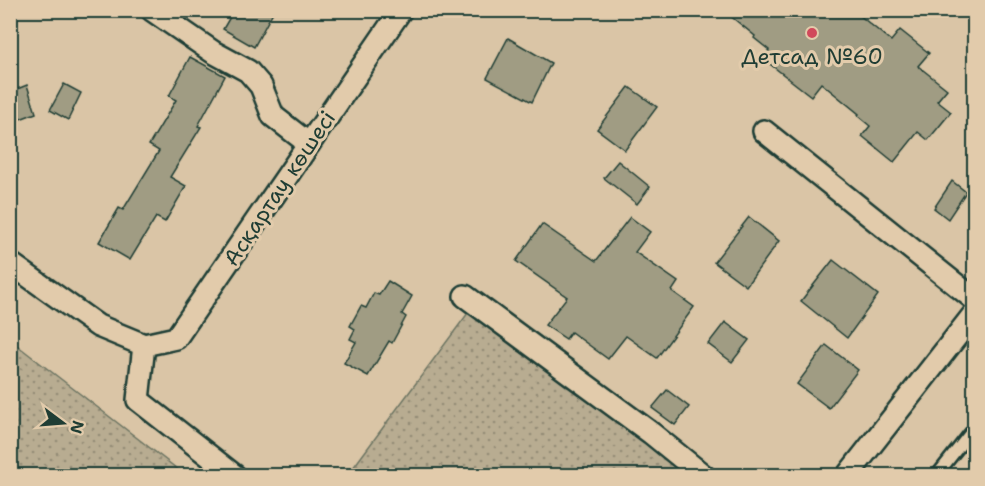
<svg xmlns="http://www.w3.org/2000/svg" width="985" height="486" viewBox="0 0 985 486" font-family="'Shantell Sans',sans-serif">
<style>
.green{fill:url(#green-dots);stroke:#6c7462;stroke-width:1.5}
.building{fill:#a09c83;stroke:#1f3d34;stroke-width:1.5}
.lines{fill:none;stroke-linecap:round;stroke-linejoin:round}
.lane-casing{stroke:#1f3d34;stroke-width:15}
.street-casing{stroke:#1f3d34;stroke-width:26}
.lane{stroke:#e2cbab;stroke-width:10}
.street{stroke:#e2cbab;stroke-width:21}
.poi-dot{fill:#d1495b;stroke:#e2cbab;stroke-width:2}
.labels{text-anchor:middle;stroke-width:6;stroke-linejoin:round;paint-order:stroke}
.poi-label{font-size:22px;fill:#1f3d34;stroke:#e2cbab}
.street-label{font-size:22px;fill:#1f3d34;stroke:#e2cbab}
</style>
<defs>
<pattern id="green-dots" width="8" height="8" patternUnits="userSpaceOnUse" patternTransform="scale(1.5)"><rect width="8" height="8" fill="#b8ac91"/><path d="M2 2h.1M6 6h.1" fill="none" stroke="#958d77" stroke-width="1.8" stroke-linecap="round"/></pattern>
</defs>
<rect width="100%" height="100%" fill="#dac5a6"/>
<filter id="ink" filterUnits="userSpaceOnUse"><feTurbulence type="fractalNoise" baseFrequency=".0167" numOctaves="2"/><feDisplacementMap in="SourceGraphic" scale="12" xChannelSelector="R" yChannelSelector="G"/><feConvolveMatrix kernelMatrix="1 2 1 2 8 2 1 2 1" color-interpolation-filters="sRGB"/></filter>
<g filter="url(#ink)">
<!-- green -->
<g class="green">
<polygon points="468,313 602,408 687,475 347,476"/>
<polygon points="18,346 185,475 11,475 11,353"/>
</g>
<!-- building -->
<g class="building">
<polygon points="234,10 274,10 254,47 223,29"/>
<polygon points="723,10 853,10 891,41 900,30 929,53 918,66 947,89 937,101 951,112 928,140 918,132 894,162 862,136 870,126 858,116 859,114 821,83 811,96 762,58 769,50 754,38 755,36"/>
<polygon points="508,38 551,63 532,102 487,78"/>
<polygon points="190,57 225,76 198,126 201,127 170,177 186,186 165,222 156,217 130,260 99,242 119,208 123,210 159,151 149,145 176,100 169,96"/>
<polygon points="64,84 81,93 68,120 50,110"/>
<polygon points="27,85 36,113 20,119 10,92"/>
<polygon points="629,87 657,107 625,150 597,129"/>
<polygon points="618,161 650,187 637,204 604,178"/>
<polygon points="952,181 966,192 948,219 934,208"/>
<polygon points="630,217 650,232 635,252 678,282 672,291 694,307 657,358 626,336 608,359 571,332 566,339 545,325 567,297 516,261 542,224 596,261"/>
<polygon points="749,217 779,241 746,286 714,262"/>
<polygon points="833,260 878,295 847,338 801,301"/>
<polygon points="388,281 412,296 402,314 406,317 392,343 389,341 368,376 344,363 356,342 350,339 355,329 350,326 361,306 366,308 374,293 379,295"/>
<polygon points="725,322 749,340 732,362 708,344"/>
<polygon points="826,345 858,370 829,408 797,384"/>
<polygon points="667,390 689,407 675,425 652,408"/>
</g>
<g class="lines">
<!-- lane casing -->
<g class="lane-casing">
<polyline id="lane" points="936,476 974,428"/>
</g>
<!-- street casing -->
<g class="street-casing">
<g id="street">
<polyline points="152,10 213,52 248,71 261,86 273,116 309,144"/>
<polyline points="764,131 974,299"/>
<polyline points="10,263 98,326 144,345"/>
<polyline points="465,296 651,433 704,476"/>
<polyline points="144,345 176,338 401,10"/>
<polyline points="144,345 138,400 235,476"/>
<polyline points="847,476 974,314"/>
</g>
</g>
<!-- lane -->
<use href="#lane" class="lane"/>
<!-- street -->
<use href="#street" class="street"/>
</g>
</g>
<!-- markers -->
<circle class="poi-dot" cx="812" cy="33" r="6"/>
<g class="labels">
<!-- poi labels -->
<g class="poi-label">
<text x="812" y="64">Детсад №60</text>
</g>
<!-- street labels -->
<g class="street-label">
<text transform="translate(279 188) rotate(-56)" y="8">Асқартау көшесі</text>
</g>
</g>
<!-- margin -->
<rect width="985" height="486" fill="none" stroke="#e2cbab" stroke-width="36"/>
<rect x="18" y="18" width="949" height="450" fill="none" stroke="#1f3d34" stroke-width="2" filter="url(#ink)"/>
<!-- north arrow -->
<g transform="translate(63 423) rotate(106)" stroke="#e2cbab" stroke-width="4.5" paint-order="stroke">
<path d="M0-4.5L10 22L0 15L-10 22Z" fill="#1f3d34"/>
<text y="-9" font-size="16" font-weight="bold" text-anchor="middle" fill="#1f3d34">N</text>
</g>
</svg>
